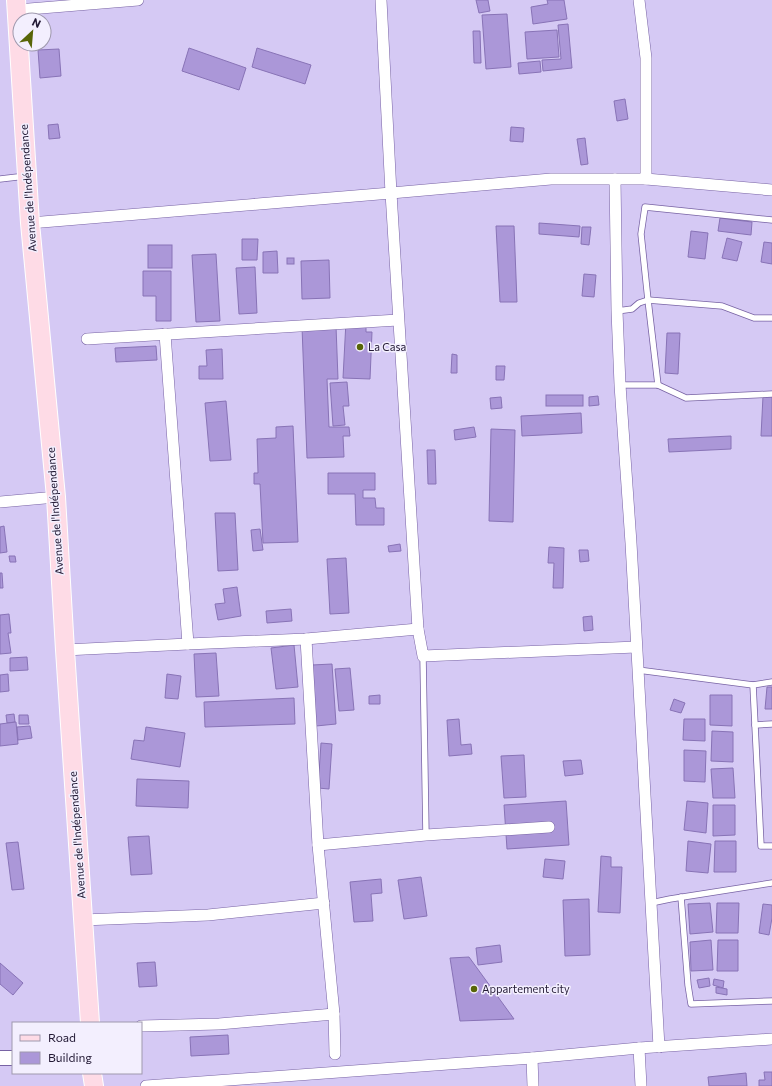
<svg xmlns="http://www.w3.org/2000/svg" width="772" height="1086" viewBox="0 0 772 1086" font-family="Commissioner,sans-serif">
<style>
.building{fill:#ab97d8;stroke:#8873b6}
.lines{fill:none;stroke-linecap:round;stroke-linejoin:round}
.service-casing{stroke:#7863a4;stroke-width:7}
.minor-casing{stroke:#7863a4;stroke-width:12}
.tertiary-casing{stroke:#7863a4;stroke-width:16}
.primary-casing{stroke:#fff;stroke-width:20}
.service{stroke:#fff;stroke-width:5.5}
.minor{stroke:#fff;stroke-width:11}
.tertiary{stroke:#fff;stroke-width:14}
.primary{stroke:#fedbe6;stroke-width:18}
.poi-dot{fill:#586508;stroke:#f3effe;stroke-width:1.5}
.labels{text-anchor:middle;stroke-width:3;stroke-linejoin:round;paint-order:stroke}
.street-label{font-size:11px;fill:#221934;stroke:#f3effe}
.poi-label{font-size:11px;fill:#221934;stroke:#f3effe;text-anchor:start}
</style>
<rect width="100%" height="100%" fill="#d5c9f4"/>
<!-- building -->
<g class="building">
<polygon points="476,0 488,0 490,11 479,13"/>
<polygon points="547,0 564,0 567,19 533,24 531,7 548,4"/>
<polygon points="507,14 511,67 486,69 482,15"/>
<polygon points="568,24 572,68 543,71 542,60 561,59 558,25"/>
<polygon points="557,30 559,57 527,59 525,32"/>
<polygon points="473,31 480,31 481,63 474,63"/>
<polygon points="189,48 246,68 239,90 182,71"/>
<polygon points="257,48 311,65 305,84 252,67"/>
<polygon points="59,49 61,76 40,78 38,50"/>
<polygon points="540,61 541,72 519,74 518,63"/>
<polygon points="625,99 628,119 617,121 614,101"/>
<polygon points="58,124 60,138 49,139 48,125"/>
<polygon points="511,127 524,128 523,142 510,141"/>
<polygon points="585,138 588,164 581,165 577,139"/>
<polygon points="720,218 752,222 751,235 718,231"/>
<polygon points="539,223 580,226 579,237 539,234"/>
<polygon points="496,226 514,226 517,302 500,302"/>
<polygon points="582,227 591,227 589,245 581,244"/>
<polygon points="691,231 708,233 705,259 688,257"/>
<polygon points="727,238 742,242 737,261 722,258"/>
<polygon points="242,239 258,239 257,260 242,260"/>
<polygon points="764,242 772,243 772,264 761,262"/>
<rect x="148" y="245" width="24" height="23"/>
<polygon points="277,251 278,273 263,273 263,252"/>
<polygon points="216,254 220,321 196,322 192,255"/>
<rect x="287" y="258" width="7" height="6"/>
<polygon points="329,260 330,298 302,299 301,261"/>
<polygon points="255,267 257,313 239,314 236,268"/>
<polygon points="143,271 171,271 171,321 156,321 156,296 143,296"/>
<polygon points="584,274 596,275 594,297 582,296"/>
<polygon points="346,321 366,322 366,332 372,332 370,379 343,378"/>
<polygon points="336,326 338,379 327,379 329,427 349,427 350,436 343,436 344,457 307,458 302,327"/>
<polygon points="667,333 680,333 678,374 665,373"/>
<polygon points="156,346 157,360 116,362 115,348"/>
<polygon points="222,349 223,379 199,379 199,366 207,366 206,350"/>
<polygon points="452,354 457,355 457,373 451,373"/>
<polygon points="496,366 505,366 504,380 496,380"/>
<polygon points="347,382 349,406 343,406 345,425 333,426 330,383"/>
<rect x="546" y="395" width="37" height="11"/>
<polygon points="598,396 599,405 589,406 589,397"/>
<polygon points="763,396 772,396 772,436 761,436"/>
<polygon points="501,397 502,408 491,409 490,398"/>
<polygon points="226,401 231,460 210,461 205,403"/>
<polygon points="581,413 582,433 522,436 521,416"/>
<polygon points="293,426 298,542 263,543 260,484 254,484 254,473 258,473 257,439 276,438 276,427"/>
<polygon points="474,427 476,437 455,440 454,430"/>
<polygon points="491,429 515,430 513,522 489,521"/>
<polygon points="731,436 731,449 669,452 668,439"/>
<polygon points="427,450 435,450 436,484 428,484"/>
<polygon points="328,473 375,473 375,490 363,490 363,498 375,498 376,508 384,508 384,525 356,525 355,494 328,494"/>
<polygon points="215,513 235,513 238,570 218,571"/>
<polygon points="4,526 7,552 0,553 0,527"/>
<polygon points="260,529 263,550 253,551 251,530"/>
<polygon points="400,544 401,551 389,552 388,546"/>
<polygon points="549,547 564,548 563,588 553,588 554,563 548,563"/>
<polygon points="579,550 588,550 589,561 580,562"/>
<polygon points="9,556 15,556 16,562 10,562"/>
<polygon points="346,558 349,613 330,614 327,559"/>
<polygon points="0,573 2,573 3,588 0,588"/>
<polygon points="237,587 241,616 218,620 215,604 225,603 223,589"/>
<polygon points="291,609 292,621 267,623 266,611"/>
<polygon points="9,614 11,633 8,633 11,653 0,654 0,615"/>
<polygon points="592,616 593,630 584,631 583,617"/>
<polygon points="294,645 298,687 276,689 271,648"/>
<polygon points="216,653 219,696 196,697 194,654"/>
<polygon points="27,657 28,670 10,671 10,658"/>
<polygon points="332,664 336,724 316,726 312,665"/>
<polygon points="350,668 354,710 339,711 335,669"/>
<polygon points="8,674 9,691 0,692 0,675"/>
<polygon points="167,674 181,676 178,699 165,698"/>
<polygon points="767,687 772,687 772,709 765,709"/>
<polygon points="380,695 380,704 369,704 369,696"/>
<polygon points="710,695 732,695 732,726 710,725"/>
<polygon points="294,698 295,724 205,727 204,702"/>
<polygon points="674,699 685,703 681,713 670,710"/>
<polygon points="14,714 15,722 7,723 6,715"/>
<polygon points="19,715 28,715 29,724 19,724"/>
<polygon points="459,719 461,745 471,744 472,754 449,756 447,720"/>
<polygon points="684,719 705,719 705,741 683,740"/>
<polygon points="16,722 18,744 0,746 0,724"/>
<polygon points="30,726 32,738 18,740 17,727"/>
<polygon points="146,727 185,733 180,767 131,759 134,740 144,741"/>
<polygon points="712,731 733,732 733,762 711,761"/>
<polygon points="321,743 332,744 329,789 318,788"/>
<polygon points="684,750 706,751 705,782 684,781"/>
<polygon points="524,755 526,797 504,798 501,756"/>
<polygon points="581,760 583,774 565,776 563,761"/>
<polygon points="733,768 735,798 713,798 711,769"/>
<polygon points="137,779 189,781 188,808 136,806"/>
<polygon points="566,801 569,845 507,849 504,805"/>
<polygon points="687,801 708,803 706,833 684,830"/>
<polygon points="713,805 735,805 735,835 713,836"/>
<polygon points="149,836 152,874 131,875 128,837"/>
<polygon points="688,841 711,844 708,873 686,871"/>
<polygon points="715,841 736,841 736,872 714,872"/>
<polygon points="18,842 24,889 12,890 6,843"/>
<polygon points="601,856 611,857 611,867 622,867 620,913 598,912"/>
<polygon points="545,859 565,861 563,879 543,877"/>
<polygon points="421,877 427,916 404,919 398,880"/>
<polygon points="381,879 382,893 371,894 373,921 354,922 350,882"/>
<polygon points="589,899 590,955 565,956 563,900"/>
<polygon points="710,903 713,932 690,934 688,904"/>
<polygon points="717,903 739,903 738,933 716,933"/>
<polygon points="763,904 772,905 772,918 769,935 759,933"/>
<polygon points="711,940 713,970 691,971 690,942"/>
<polygon points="718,940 738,940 738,971 717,971"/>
<polygon points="500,945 502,962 478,965 476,948"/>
<polygon points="469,957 514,1019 460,1021 450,958"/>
<polygon points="155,962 157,986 139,987 137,963"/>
<polygon points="0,963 23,983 13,995 0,984"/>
<polygon points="709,978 710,986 699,988 697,980"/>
<polygon points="714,979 724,981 723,988 713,985"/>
<polygon points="716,987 727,989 727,995 716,993"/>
<polygon points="228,1035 229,1054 191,1056 190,1037"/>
<polygon points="764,1072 772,1072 772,1086 759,1086 759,1080 765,1080"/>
<polygon points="746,1073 747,1086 709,1086 708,1077"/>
</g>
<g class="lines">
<!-- service casing -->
<g class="service-casing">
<g id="service">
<polyline points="0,179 26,176"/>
<polyline points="617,311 632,309 639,303 648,300 722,306 754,318 772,318"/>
<polyline points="620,385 658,385 686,398 772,394"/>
<polyline points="658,385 648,300 641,234 645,207 772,220"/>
<polyline points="423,656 426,835"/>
<polyline points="638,670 753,685 772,682"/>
<polyline points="753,685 761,846 772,846"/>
<polyline points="755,725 772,724"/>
<polyline points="681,897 688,985 691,1004 772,1001"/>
<polyline points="651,903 670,899 772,883"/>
</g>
</g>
<!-- minor casing -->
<g class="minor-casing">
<g id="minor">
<polyline points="381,0 391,193 418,629 423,656 636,647"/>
<polyline points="639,0 646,58 646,179"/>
<polyline points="17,10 138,0"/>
<polyline points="615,179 617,311 620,385 631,543 659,1047"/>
<polyline points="30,223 391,193 551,179 646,179 772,190"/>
<polyline points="165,334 188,644"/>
<polyline points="87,339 398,320"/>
<polyline points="0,502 56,497"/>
<polyline points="306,639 318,845 334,1014 335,1054"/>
<polyline points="65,650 188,644 306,639 418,629"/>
<polyline points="318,845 426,835 549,827"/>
<polyline points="83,920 208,915 324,903"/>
<polyline points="141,1026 219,1024 334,1014"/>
<polyline points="639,1048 641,1086"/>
<polyline points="532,1058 533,1086"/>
<polyline points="146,1086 532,1058 639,1048 772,1039"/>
</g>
</g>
<!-- tertiary casing -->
<g class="tertiary-casing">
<polyline id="tertiary" points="0,1058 13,1058"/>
</g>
<!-- primary casing -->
<g class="primary-casing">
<g id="primary">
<polyline points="16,0 30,223 56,497 65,650 90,1023"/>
<polyline points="92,1073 94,1086"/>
</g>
</g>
<!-- service -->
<use href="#service" class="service"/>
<!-- minor -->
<use href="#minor" class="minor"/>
<!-- tertiary -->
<use href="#tertiary" class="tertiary"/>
<!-- primary -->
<use href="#primary" class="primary"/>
</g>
<!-- markers -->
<g class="poi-dot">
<circle cx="360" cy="347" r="4"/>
<circle cx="474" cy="989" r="4"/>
</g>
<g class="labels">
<!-- street labels -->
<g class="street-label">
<text transform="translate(28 188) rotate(-94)" y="4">Avenue de l'Indépendance</text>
<text transform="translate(55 511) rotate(-94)" y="4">Avenue de l'Indépendance</text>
<text transform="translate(77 835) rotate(-94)" y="4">Avenue de l'Indépendance</text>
</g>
<!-- poi labels -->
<g class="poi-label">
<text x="368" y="351">La Casa</text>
<text x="482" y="993">Appartement city</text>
</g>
</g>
<!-- legend -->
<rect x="12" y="1022" width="130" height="52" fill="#f3effe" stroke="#9f99ad"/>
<rect x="20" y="1035" width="20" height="6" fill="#fedbe6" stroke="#9f99ad"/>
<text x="48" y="1042" font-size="12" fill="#221934">Road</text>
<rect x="20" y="1052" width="20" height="12" fill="#ab97d8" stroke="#9f99ad"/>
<text x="48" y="1062" font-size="12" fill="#221934">Building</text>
<!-- north arrow -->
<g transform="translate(32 32) rotate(26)"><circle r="19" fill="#f3effe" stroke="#9f99ad"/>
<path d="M0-3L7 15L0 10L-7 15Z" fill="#586508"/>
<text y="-6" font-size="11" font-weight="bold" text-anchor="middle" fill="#221934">N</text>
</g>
</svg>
